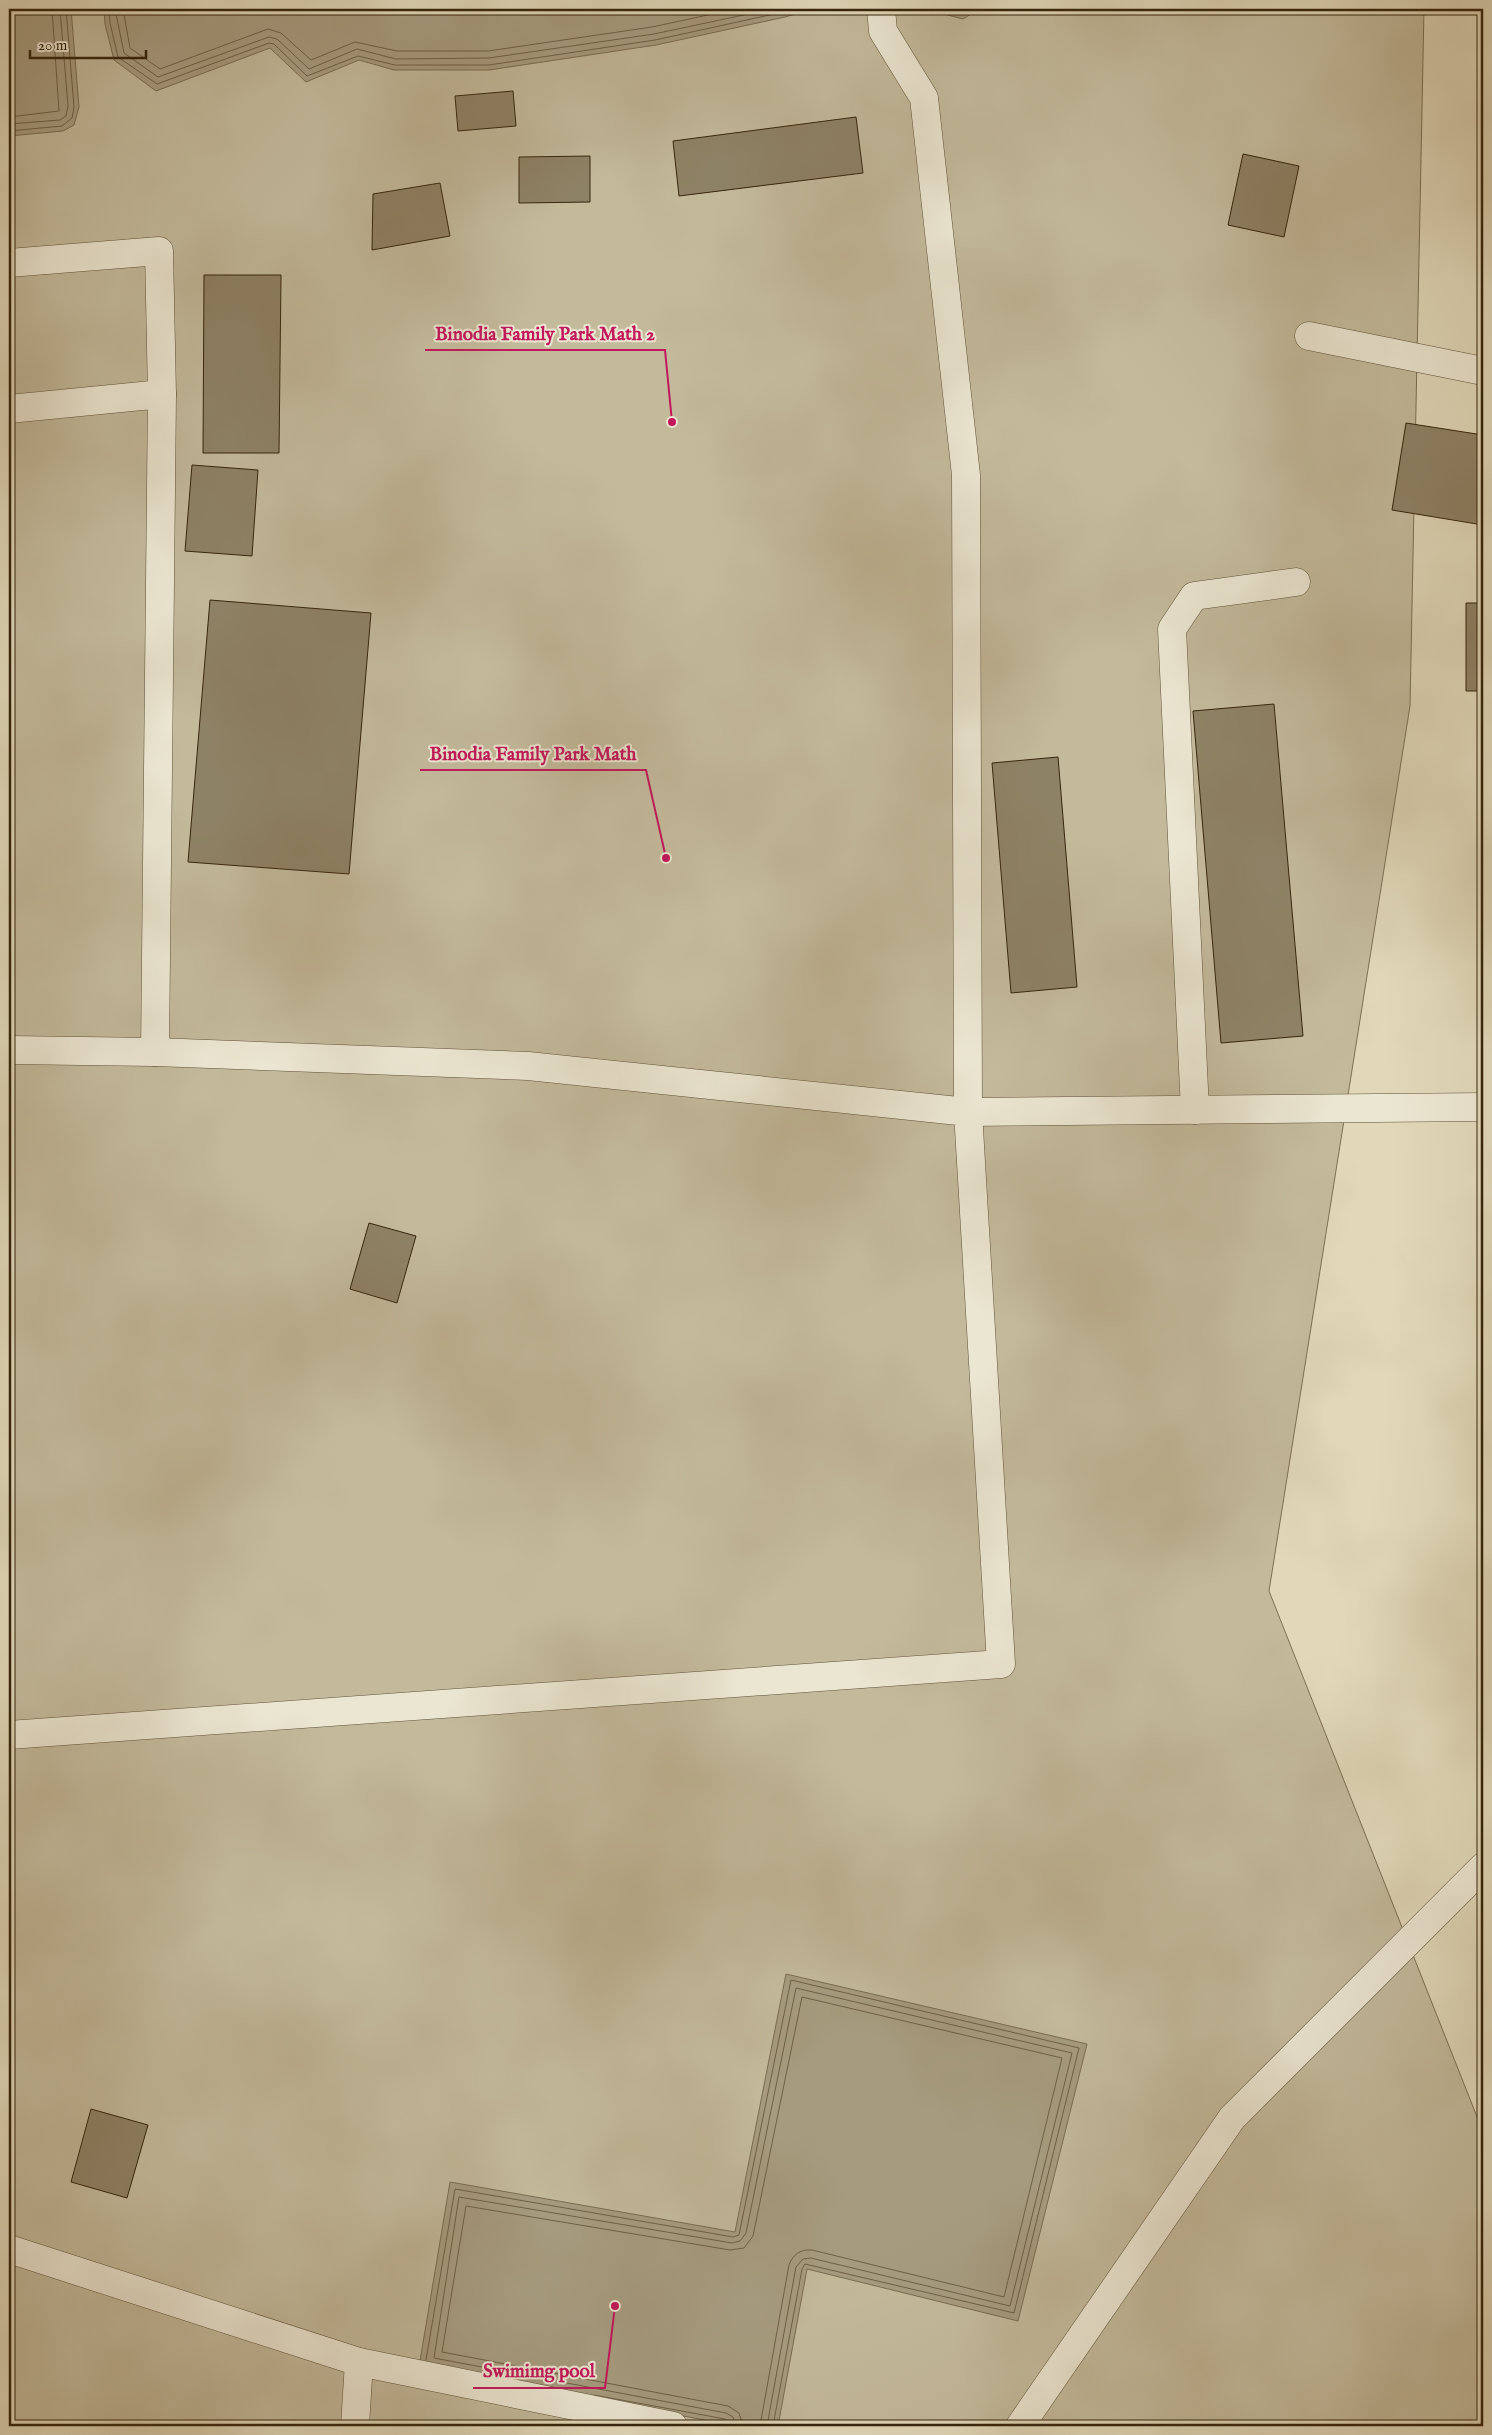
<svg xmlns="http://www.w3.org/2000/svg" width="1492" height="2435" viewBox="0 0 1492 2435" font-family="'IM FELL English',serif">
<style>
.green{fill:#c3ba9c;stroke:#7c7054}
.water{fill:#a69b7f;stroke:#796c51}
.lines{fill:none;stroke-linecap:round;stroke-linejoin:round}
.shore{stroke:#6e6046;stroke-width:1}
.building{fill:#8e8266;stroke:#36250d}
.minor-casing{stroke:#605238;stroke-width:29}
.minor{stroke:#ebe6d2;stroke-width:28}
.leader{fill:none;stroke:#c2185b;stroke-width:2}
.callout-dot{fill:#c2185b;stroke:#ebe6d2;stroke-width:2}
.callout-label{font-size:19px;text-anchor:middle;font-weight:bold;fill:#c2185b;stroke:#ebe6d2;stroke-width:4;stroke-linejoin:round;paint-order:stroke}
</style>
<rect width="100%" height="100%" fill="#e0d8b9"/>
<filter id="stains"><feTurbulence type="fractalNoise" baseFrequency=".004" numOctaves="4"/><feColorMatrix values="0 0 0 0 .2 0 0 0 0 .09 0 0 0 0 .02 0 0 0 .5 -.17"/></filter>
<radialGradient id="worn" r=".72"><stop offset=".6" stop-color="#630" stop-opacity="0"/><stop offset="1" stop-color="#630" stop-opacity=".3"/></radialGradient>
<!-- green -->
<polygon class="green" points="9,9 1424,9 1410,706 1269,1591 1483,2132 1483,2426 9,2426"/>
<!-- water -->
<g class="water">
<polygon points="9,9 71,9 79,107 74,125 63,131 9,136"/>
<polygon points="104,9 813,9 785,17 656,45 489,70 394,70 359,60 306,82 270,48 156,91 114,60 105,24"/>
<polygon points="938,9 979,9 963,19 940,13"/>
<polygon points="786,1974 1087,2044 1018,2321 807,2269 778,2426 737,2426 419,2367 450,2182 735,2232"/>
</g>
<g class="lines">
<!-- shore -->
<g class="shore">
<polyline points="109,9 110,23 118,57 157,84 269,43 274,44 307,76 358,56 395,65 489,65 655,40 797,9"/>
<polyline points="115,9 124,53 158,77 269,37 277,39 309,69 357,49 396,59 489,58 654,34 772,9"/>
<polyline points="123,9 130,48 160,69 268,29 281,33 311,60 355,42 397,51 488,51 652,27 736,9"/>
<polyline points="9,117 59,111 52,9"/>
<polyline points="9,124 60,120 66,116 68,106 60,9"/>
<polyline points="9,131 62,126 72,118 74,107 66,9"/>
<polyline points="426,2360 455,2189 733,2237 739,2235 791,1980 1079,2048 1014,2313 805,2264 802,2269 773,2426"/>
<polyline points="594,2395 725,2419 729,2422 730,2426"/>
<polyline points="736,2426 733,2417 726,2413 434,2358 459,2197 732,2243 740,2241 746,2233 796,1988 1072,2053 1010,2306 811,2258 803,2259 796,2267 767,2426"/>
<path d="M743,2426L739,2413L728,2406L442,2352L466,2206L730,2250L744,2248L753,2236L802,1997L1062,2058L1004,2297L812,2250C801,2249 793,2254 789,2265L760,2426"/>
</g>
</g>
<!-- building -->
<g class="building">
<polygon points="513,91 516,126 458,131 455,96"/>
<polygon points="856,117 863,173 679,196 673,141"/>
<polygon points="1243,154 1299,166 1284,237 1228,225"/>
<polygon points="590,156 590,202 519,203 519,157"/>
<polygon points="440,183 450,236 372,250 373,194"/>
<polygon points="204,275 281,275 279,453 203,453"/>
<polygon points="1406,423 1483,435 1483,525 1392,510"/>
<polygon points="192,465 258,470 252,556 185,551"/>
<polygon points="210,600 371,613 349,874 188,862"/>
<polygon points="1466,603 1483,603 1483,616 1481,616 1483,691 1466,691"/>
<polygon points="1274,704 1303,1036 1221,1043 1193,711"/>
<polygon points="1058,757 1077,987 1011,993 992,763"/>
<polygon points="369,1223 416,1236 397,1303 350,1289"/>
<polygon points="91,2109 148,2125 127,2198 71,2182"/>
</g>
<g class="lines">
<!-- minor casing -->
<g class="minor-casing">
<g id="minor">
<polyline points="881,9 883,31 924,98 966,475 968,1112 1483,1107"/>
<polyline points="9,263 159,251 162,394"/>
<polyline points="1309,336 1483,371"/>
<polyline points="9,409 162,394 155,1052"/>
<polyline points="9,1050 155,1052 528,1066 968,1112 1001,1664 9,1735"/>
<polyline points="1195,1110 1172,629 1194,596 1296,582"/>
<polyline points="9,2249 359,2362 355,2426"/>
<polyline points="359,2362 673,2426"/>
<polyline points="1020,2426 1232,2118 1483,1867"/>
</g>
</g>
<!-- minor -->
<use href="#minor" class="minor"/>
</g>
<!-- callouts -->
<path class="leader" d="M672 422L665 350H425M666 858L646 770H420M615 2306L605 2388H473"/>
<g class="callout-dot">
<circle cx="672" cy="422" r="5"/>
<circle cx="666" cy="858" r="5"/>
<circle cx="615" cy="2306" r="5"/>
</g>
<g class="callout-label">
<text x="545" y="340">Binodia Family Park Math 2</text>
<text x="533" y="760">Binodia Family Park Math</text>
<text x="539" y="2377">Swimimg pool</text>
</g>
<!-- margin -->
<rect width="1492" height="2435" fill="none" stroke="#e0d8b9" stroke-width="30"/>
<rect x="10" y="10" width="1472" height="2415" fill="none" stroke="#36250d" stroke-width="2.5"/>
<rect x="15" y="15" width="1462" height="2405" fill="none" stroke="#36250d"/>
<!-- scale -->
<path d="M30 50v8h116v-8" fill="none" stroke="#36250d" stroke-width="2.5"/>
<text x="38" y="50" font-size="15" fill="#36250d" stroke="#ebe6d2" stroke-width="4" paint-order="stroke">20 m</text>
<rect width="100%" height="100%" filter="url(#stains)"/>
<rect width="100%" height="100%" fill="url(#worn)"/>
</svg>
